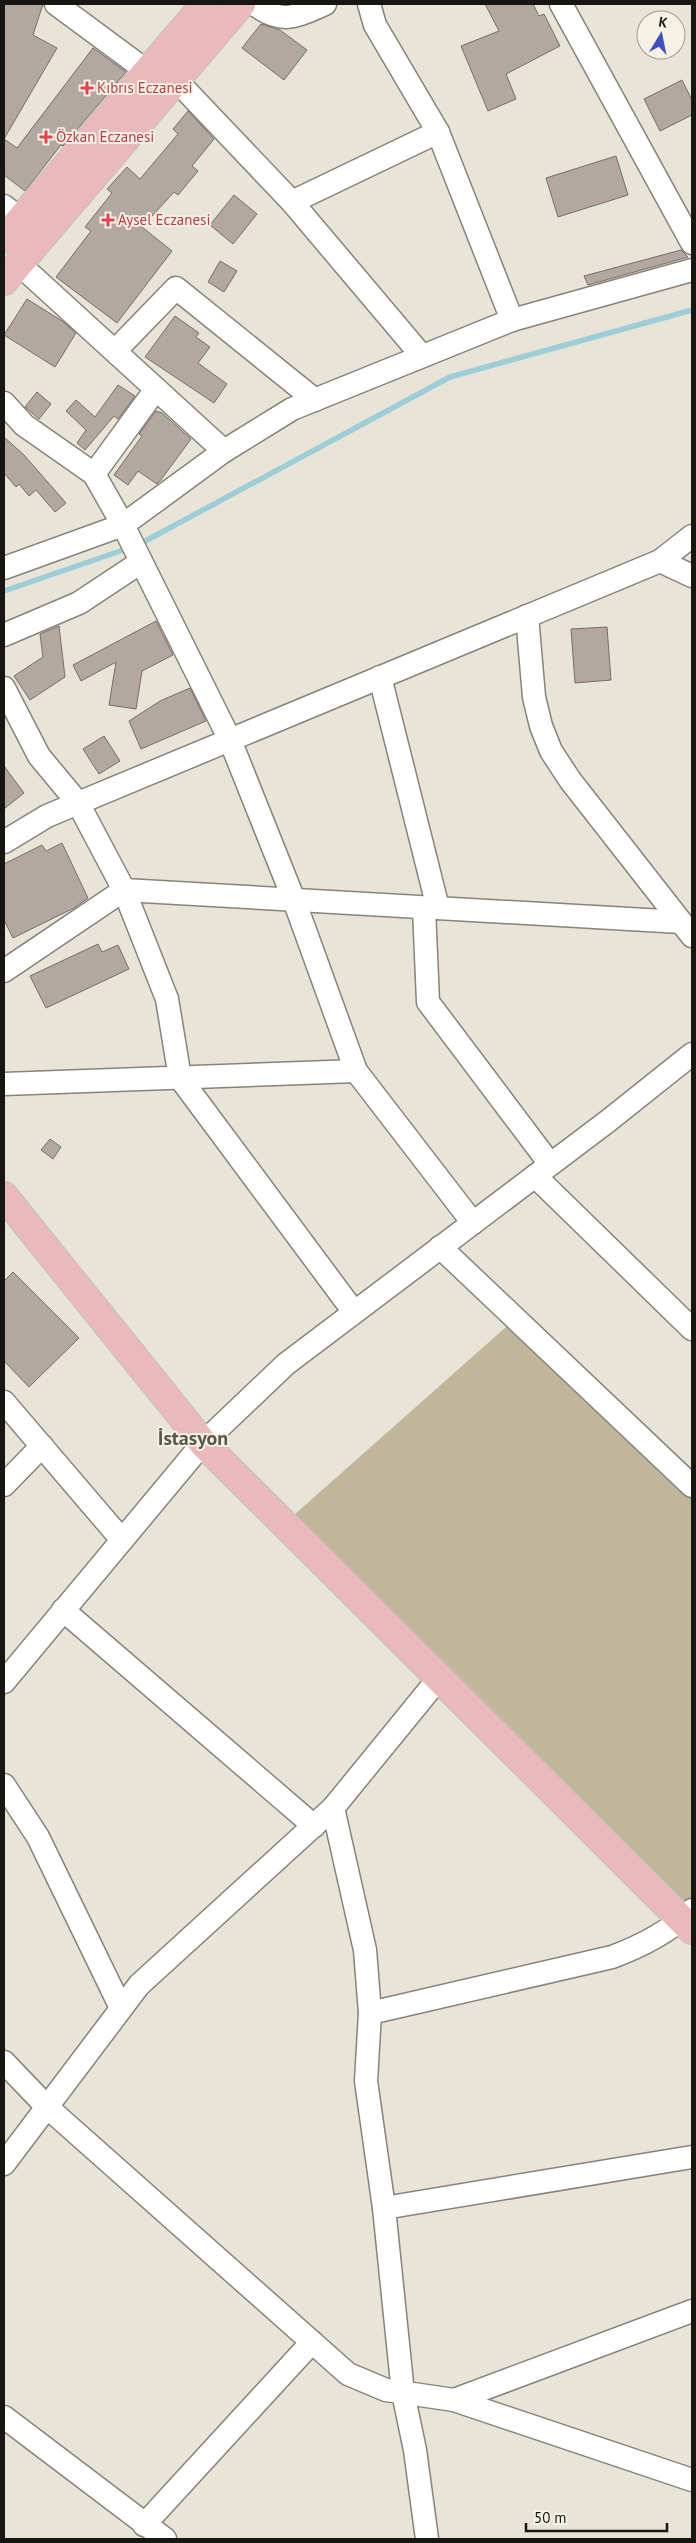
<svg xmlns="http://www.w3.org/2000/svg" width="696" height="2543" viewBox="0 0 696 2543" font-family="'PT Sans',sans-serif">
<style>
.green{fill:#bfb69c}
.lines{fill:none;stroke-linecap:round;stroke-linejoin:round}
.stream{stroke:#9dced7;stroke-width:5.5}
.building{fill:#b3a7a2;stroke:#796d69}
.minor-casing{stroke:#878379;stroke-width:25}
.major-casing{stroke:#c3c2c1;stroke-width:30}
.minor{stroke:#fff;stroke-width:22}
.major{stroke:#eab9bc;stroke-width:28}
.health-dot{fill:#e0444e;stroke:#f5f1e5;stroke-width:2}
.labels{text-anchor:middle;stroke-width:4;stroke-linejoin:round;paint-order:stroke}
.health-label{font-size:15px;fill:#be3a42;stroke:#f5f1e5;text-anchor:start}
.district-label{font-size:20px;font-weight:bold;fill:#5a574d;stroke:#f5f1e5}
</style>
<rect width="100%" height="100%" fill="#e8e4d8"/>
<!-- green -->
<polygon class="green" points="515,1319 692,1486 692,1910 682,1920 294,1515"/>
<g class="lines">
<!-- stream -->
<g class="stream">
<polyline points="138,545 450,377 692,310"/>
<polyline points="4,591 129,548"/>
</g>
</g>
<!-- building -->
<g class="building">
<polygon points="4,4 43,4 33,35 57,48 4,139 17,148 93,48 126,72 63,146 61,145 25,191 4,175"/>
<polygon points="485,4 533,4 539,16 544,14 560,46 506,74 516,99 488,111 461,46 499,31"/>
<polygon points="261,24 280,30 307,50 284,80 242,48"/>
<polygon points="682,80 692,100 692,115 660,131 644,99"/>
<polygon points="188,111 214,139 192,166 198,171 178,195 174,192 142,227 172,251 117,323 56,277 91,231 85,227 112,193 107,189 127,167 140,179 178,134 173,129"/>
<polygon points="616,156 628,195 558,217 546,178"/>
<polygon points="234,195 257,214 233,244 210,225"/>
<polygon points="681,250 688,257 588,285 584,276"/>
<polygon points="220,261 237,271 224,292 208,282"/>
<polygon points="27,299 62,321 76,333 55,367 4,335"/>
<polygon points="175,316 199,333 196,337 210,347 198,363 227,384 214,403 145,357"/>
<polygon points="118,385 135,396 118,419 114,416 85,450 77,443 86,430 66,411 76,400 95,417"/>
<polygon points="37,392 51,404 39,419 25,407"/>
<polygon points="156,411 162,413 191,439 160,481 157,484 138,471 128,485 114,475 142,436 139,434"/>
<polygon points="4,437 24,455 66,503 55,512 36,490 29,496 19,484 16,487 4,473"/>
<polygon points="156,621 173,655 142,671 136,709 109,705 116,662 81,681 73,665"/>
<polygon points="59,626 65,677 30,700 14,676 43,657 40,634"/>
<polygon points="607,627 611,680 575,683 571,629"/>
<polygon points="190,688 206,721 141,749 129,721 160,701"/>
<polygon points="104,736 120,761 99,774 83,749"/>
<polygon points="4,766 24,793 4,809"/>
<polygon points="62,843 88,898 74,908 13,938 4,920 4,864 42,845 46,851"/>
<polygon points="98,944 102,952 118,945 129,969 46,1008 30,976"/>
<polygon points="50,1139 61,1147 53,1159 41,1150"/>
<polygon points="13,1272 79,1338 29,1387 4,1361 4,1281"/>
</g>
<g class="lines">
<!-- minor casing -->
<g class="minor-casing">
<g id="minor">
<polyline points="56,4 148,72"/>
<path d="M254,4C282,25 295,17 325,4"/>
<polyline points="369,4 375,25 438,132 512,320"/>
<polyline points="561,4 692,243"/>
<polyline points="176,80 292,202 438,132"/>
<polyline points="292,202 422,356"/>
<polyline points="4,206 34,230"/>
<polyline points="19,264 224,451"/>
<polyline points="115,351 176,288 315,400"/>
<polyline points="4,403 24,425 94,474 123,525 230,740 294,900 356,1071 473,1223"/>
<polyline points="94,474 156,389"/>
<polyline points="660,561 692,536"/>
<polyline points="4,568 123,525 224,451 292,409 512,320 692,270"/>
<polyline points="527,616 534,697 541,726 551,751 570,780 692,936"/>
<polyline points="4,635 79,603 141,562"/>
<polyline points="380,677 438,908"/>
<polyline points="4,688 39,756 78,803 124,890 167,999 180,1078 354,1312"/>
<polyline points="4,842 47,816 660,561 692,576"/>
<polyline points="424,908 428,1002 550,1164"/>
<polyline points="4,971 124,890 681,922"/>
<polyline points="4,1084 356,1071"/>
<polyline points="535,1176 692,1329"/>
<polyline points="440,1247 692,1486"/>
<polyline points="4,1402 122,1540"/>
<polyline points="4,1485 42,1446"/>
<polyline points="63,1610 314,1826"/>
<polyline points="4,1682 203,1443 286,1364 608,1121 692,1054"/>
<polyline points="4,1785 38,1837 121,2008"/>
<polyline points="333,1808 365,1950 370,2013 366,2081 384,2208 403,2393 415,2450 427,2539"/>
<path d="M370,2013L612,1957C642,1946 669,1932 692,1910"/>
<polyline points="4,2062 47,2107 348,2374 386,2390 454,2400 692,2480"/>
<polyline points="4,2164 139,1985 333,1808 439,1678"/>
<polyline points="384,2208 692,2157"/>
<polyline points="454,2400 692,2311"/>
<polyline points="4,2417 165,2539"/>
<polyline points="144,2525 312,2342"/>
</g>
</g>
<!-- major casing -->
<g class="major-casing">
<g id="major">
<polyline points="4,239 205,4"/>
<polyline points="4,281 241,4"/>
<polyline points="4,1196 203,1443 692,1930"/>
</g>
</g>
<!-- minor -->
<use href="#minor" class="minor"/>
<!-- major -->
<use href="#major" class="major"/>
</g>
<!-- markers -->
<g class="health-dot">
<path d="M84.5 80.5h5v5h5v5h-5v5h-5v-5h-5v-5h5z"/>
<path d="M43.5 129.5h5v5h5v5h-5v5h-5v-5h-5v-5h5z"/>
<path d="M105.5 212.5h5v5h5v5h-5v5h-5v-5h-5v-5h5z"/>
</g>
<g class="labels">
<!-- health labels -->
<g class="health-label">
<text x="97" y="93">Kıbrıs Eczanesi</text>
<text x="56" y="142">Özkan Eczanesi</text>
<text x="118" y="225">Aysel Eczanesi</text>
</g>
<!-- district labels -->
<g class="district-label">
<text x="193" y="1445">İstasyon</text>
</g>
</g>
<!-- border -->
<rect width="696" height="2543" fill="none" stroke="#181612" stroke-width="10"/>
<!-- north arrow -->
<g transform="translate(661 35) rotate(10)"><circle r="24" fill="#f5f1e5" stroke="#9d9991"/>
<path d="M0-4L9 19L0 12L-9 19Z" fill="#414fc3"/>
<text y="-8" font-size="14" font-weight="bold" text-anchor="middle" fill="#181612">K</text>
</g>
<!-- scale -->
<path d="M526 2523v8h141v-8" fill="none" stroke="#181612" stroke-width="2.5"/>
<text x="534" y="2523" font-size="15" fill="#181612" stroke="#f5f1e5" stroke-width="4" paint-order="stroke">50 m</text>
</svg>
